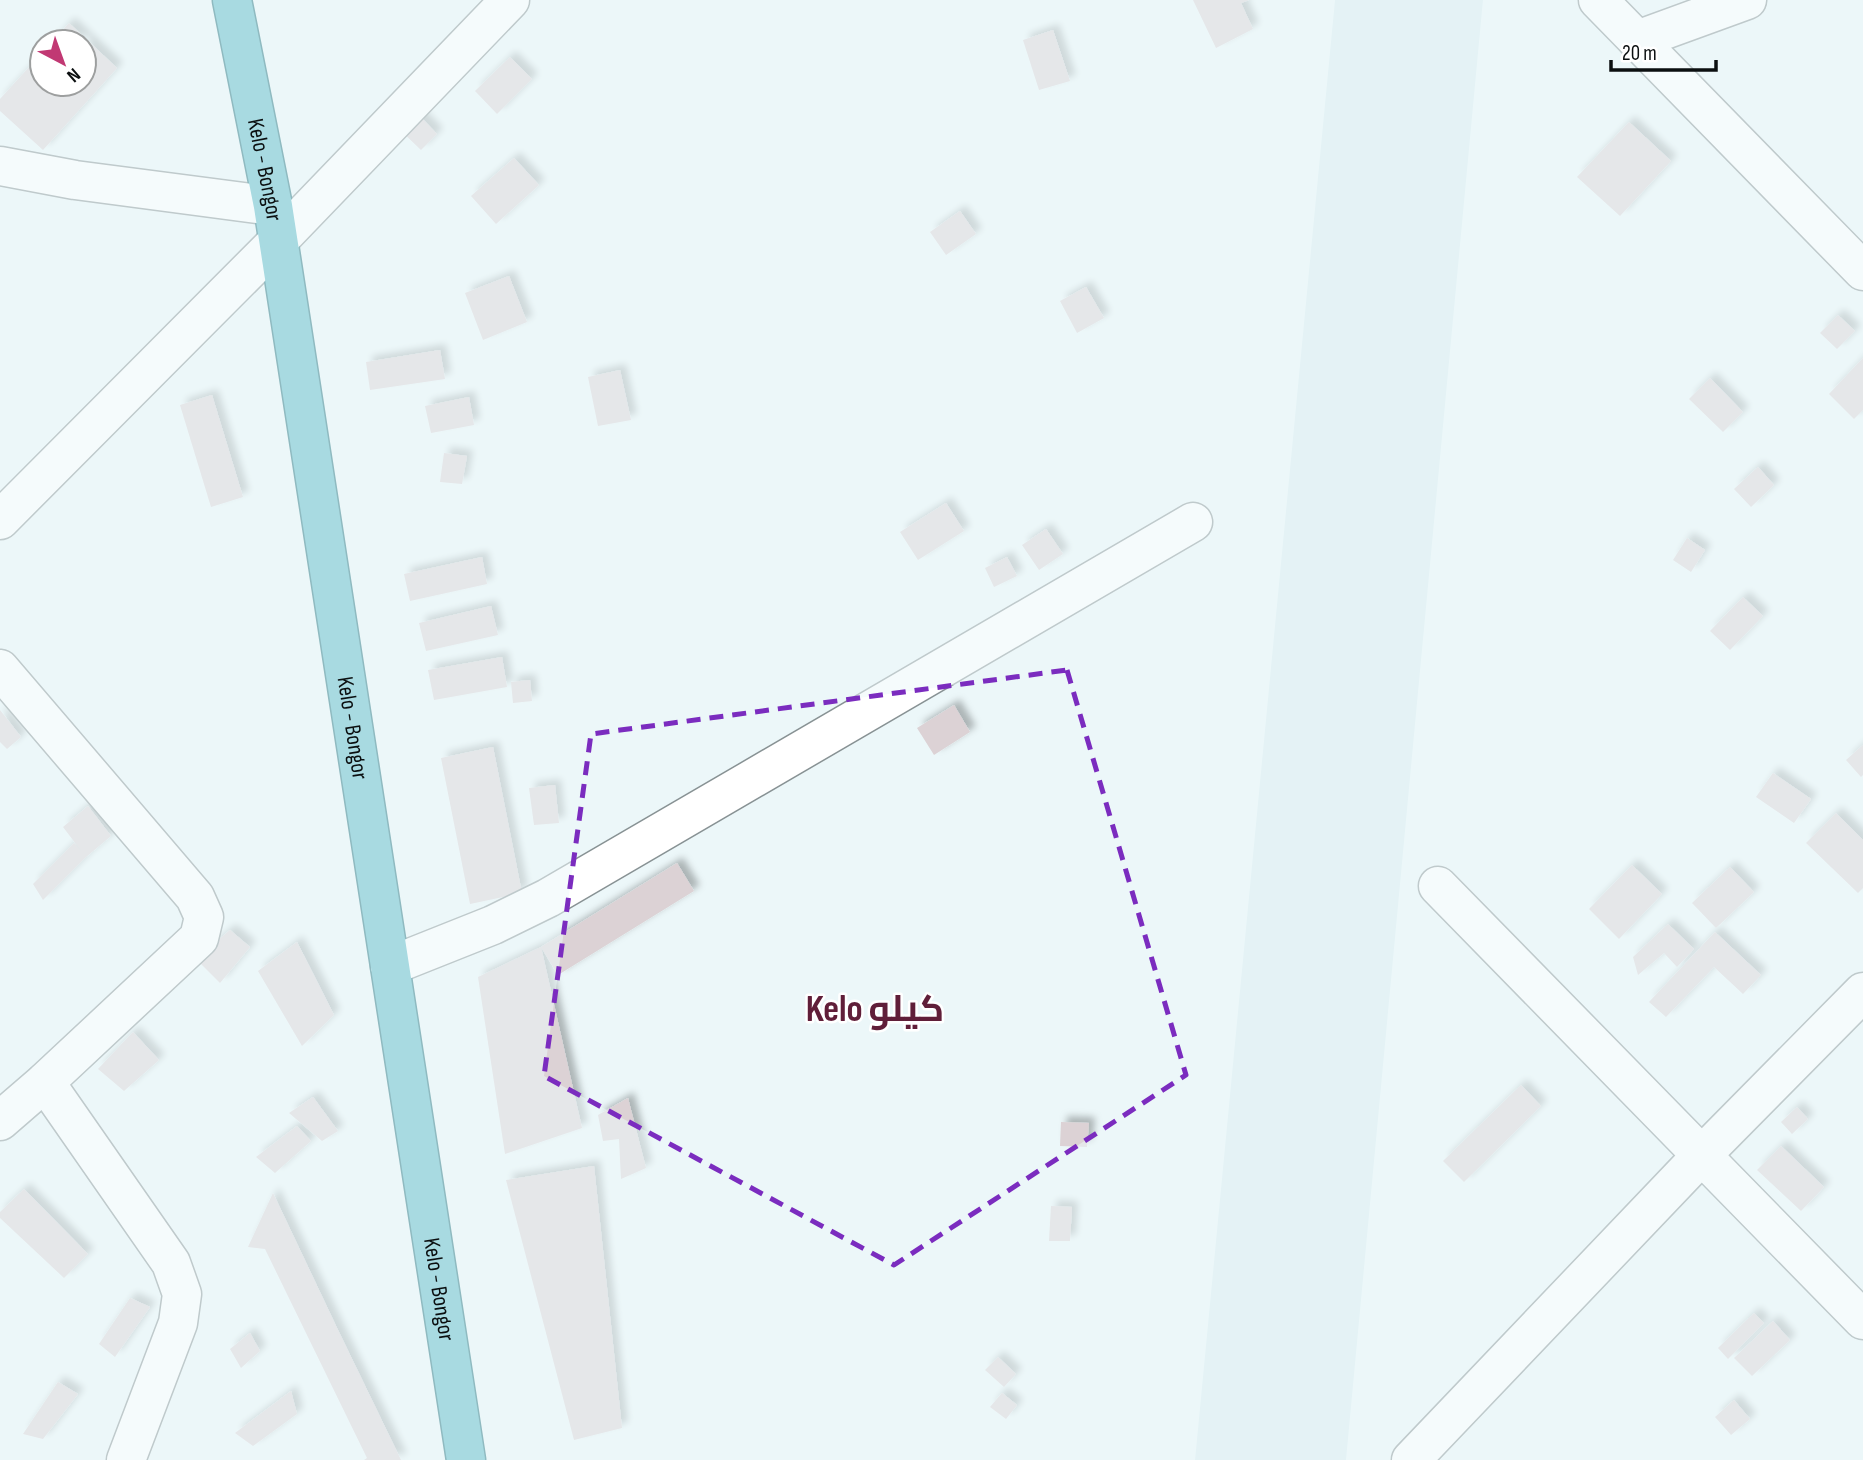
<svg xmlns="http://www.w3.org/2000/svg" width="1863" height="1460" viewBox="0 0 1863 1460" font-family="'Sofia Sans Condensed',Cairo,sans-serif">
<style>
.built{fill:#d9ecf0}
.building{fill:#dcd2d5;filter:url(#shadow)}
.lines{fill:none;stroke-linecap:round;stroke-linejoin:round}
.minor-casing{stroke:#889294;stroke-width:41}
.trunk-casing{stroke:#1e6f7b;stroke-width:41}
.minor{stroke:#fff;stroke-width:38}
.trunk{stroke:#54b6c4;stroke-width:38}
.marked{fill:none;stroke:#7b2cbf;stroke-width:5;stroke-dasharray:14 9;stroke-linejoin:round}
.labels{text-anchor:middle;stroke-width:5;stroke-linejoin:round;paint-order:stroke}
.street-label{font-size:23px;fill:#0b0f10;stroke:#fff}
.town-label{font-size:37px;font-weight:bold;fill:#601e39;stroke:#fff}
</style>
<defs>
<filter id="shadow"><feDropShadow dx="6" dy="-6" stdDeviation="3.5" flood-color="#0004"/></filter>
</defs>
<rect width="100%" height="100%" fill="#ecf7f9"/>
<!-- built -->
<polygon class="built" points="1335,0 1483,0 1346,1460 1195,1460"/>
<!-- building -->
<g class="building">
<polygon points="1193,0 1249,0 1241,3 1253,29 1216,48"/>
<polygon points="69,23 117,68 43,150 0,111 0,99 42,53 42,84 84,84 84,42 52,42"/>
<polygon points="1053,30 1070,81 1039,90 1023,40"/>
<polygon points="510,57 532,79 497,114 475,91"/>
<polygon points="416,112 437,134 421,150 399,129"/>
<polygon points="1629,122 1671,161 1620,216 1577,177"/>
<polygon points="514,158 539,185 496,224 471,196"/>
<polygon points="960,211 976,234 946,255 930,232"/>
<polygon points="509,276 527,322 483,340 465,293"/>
<polygon points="1086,287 1104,318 1077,333 1060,301"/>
<polygon points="1838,315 1855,331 1837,349 1820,333"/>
<polygon points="440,350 445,379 370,390 366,362"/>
<polygon points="1863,358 1863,410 1854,419 1829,394"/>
<polygon points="620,370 631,420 598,426 588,377"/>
<polygon points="1710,378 1743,412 1723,432 1689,399"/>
<polygon points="212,395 243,497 211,507 180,405"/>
<polygon points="469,397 474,425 431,433 425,406"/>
<polygon points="444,453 467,456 462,484 440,482"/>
<polygon points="1758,467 1774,485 1751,507 1734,489"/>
<polygon points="946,503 964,531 918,560 900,532"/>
<polygon points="1046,529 1063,554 1039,570 1022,545"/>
<polygon points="1687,538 1705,550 1691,572 1673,560"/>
<polygon points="482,557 487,584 410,601 404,574"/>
<polygon points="1007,557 1017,576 994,587 985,568"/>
<polygon points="1743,597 1763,616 1730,650 1710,631"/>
<polygon points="491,606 498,635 426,651 419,623"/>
<polygon points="502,657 507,687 434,700 428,670"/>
<polygon points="530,680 532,701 513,703 511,682"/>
<polygon points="954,705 970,732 934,755 917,728"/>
<polygon points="0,710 21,737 7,749 0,742"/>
<polygon points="1863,745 1863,775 1861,777 1846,760"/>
<polygon points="493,747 522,893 470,904 441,758"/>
<polygon points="1773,773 1811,799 1794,823 1756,797"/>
<polygon points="555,785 559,823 534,825 529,788"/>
<polygon points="88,806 111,836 86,857 43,900 33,884 74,843 82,852 63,827"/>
<polygon points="1836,813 1863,840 1863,888 1858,893 1806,843"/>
<polygon points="677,863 694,891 558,975 541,947"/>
<polygon points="1632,865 1662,894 1619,939 1589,909"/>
<polygon points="1730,867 1754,892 1716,928 1692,903"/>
<polygon points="1668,924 1694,949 1677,967 1664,953 1638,975 1633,957"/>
<polygon points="230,930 250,947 220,983 196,959"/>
<polygon points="1715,932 1761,975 1743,994 1714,967 1666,1017 1649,1002"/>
<polygon points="297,942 334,1015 302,1046 258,971"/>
<polygon points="541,947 582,1128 505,1154 478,977"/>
<polygon points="133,1032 159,1060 124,1091 98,1069"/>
<polygon points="1521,1085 1541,1106 1464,1182 1443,1161"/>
<polygon points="313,1097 338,1131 322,1141 289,1113"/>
<polygon points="628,1098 646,1168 621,1179 619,1139 603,1141 598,1115"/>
<polygon points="1797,1107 1808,1119 1792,1134 1781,1122"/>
<polygon points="1061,1122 1089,1123 1087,1147 1060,1146"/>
<polygon points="297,1126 311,1141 275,1173 256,1157"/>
<polygon points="1781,1146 1824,1187 1801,1211 1757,1170"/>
<polygon points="594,1166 622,1428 574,1440 506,1180"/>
<polygon points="24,1189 88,1254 64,1278 0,1218 0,1212"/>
<polygon points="273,1193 337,1328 401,1460 364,1460 367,1458 265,1249 248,1247"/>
<polygon points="1051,1206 1072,1207 1070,1241 1049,1241"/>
<polygon points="130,1298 150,1307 115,1357 99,1344"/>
<polygon points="1754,1313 1764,1323 1728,1359 1718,1348"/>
<polygon points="1773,1321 1790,1340 1752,1376 1734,1358"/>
<polygon points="250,1333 260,1351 241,1368 230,1349"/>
<polygon points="998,1357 1016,1374 1004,1387 985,1370"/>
<polygon points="58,1382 78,1394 43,1439 23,1434"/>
<polygon points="291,1391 297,1414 253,1446 235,1433"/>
<polygon points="1002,1393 1017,1405 1006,1419 990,1407"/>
<polygon points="1734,1400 1750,1419 1731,1435 1715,1417"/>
</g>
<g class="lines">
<!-- minor casing -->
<g class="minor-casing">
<g id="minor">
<polyline points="1598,0 1863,271"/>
<polyline points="1637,40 1747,0"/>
<polyline points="0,166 75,180 273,206"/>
<polyline points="0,520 278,241 510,0"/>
<polyline points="0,669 195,897 204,917 199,938 45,1082 0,1121"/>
<polyline points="1438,886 1863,1320"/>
<polyline points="390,966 493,925 548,898 1193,522"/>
<polyline points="45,1082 171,1263 182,1294 178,1323 126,1460"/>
<polyline points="1411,1460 1701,1156 1863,992"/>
</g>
</g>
<!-- trunk casing -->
<g class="trunk-casing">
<g id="trunk">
<path id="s1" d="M232,0L273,206L466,1460"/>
</g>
</g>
<!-- minor -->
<use href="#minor" class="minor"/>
<!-- trunk -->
<use href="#trunk" class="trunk"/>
</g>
<!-- marked area -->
<path d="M0 0H1863V1460H0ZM1067,670L1186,1075L894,1265L544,1076L591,734Z" fill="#ecf7f9" fill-opacity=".55" fill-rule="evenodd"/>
<path class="marked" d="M1067,670L1186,1075L894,1265L544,1076L591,734Z"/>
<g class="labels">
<!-- street labels -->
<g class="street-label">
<text dy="8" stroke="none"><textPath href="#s1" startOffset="173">Kelo - Bongor</textPath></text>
<text dy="8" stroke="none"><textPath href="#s1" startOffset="738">Kelo - Bongor</textPath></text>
<text dy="8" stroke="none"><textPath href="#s1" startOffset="1306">Kelo - Bongor</textPath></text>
</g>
<!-- town labels -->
<g class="town-label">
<text x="875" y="1021">Kelo كيلو</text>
</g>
</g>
<!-- north arrow -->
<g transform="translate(63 63) rotate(139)"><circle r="33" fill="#ffffff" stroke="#9d9f9f" stroke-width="2"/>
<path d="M0-5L12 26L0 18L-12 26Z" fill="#c13873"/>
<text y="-10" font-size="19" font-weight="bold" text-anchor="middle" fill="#0b0f10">N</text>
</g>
<!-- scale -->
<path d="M1611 60v10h105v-10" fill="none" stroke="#0b0f10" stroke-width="3.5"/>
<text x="1622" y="60" font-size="21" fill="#0b0f10" stroke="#ffffff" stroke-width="5" paint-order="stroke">20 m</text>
</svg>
